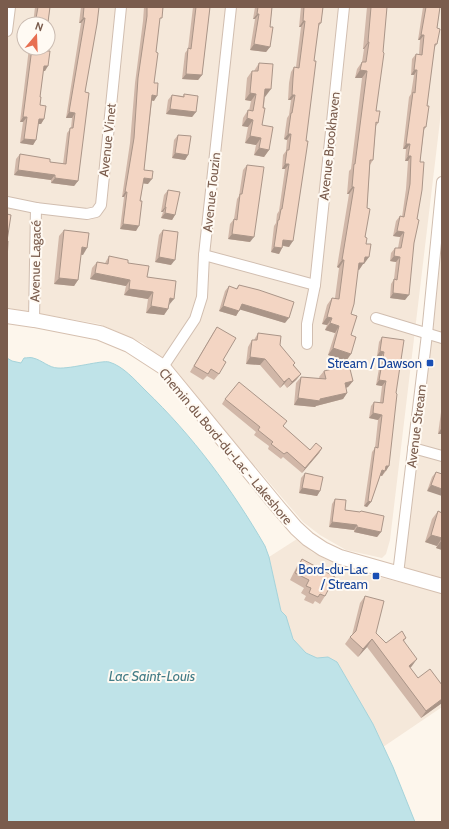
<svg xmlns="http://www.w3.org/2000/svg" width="449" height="829" viewBox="0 0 449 829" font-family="Cabin,sans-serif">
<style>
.residential{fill:#f5e8da;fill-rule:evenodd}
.water{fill:#bfe3e8;stroke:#a5d3da}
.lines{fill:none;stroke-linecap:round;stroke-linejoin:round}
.street-casing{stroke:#d1beb0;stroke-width:12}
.secondary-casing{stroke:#d6c0b0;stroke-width:16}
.street{stroke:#fff;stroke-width:10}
.secondary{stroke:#fff;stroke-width:14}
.wall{fill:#d1b7a8}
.shaded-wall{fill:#aa9588}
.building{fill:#f3d5c3;stroke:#aa9588}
.transit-dot{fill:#1a4fb4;stroke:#fffaf3;stroke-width:1.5}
.labels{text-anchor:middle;stroke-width:4;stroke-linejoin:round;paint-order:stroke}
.street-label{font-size:13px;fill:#7a5c4d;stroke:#fffaf3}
.transit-label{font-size:13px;fill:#164399;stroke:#fffaf3;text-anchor:end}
.water-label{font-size:14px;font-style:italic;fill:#437c86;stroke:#fffaf3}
</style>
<rect width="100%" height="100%" fill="#fdf6ec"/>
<!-- residential -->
<g class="residential">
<path d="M7,7H442V104L390,540L386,554L382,558L346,550L320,535L303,522L174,371L143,343L99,324L7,308ZM24,24H48V48H24Z"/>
<polygon points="442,219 442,584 398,574"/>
<polygon points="297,539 312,552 338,565 355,571 442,593 442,707 383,747 373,724 337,662 328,657 317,658 306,653 293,639 286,616 281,611 269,557"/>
</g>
<!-- water -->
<path class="water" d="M7,358L12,361L21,363L24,358C27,358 31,357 33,358C42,360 49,368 58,368C71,369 102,360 109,362C123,366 135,380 145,390C193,436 232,489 265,546L269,557L281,611L286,616L293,639L306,653L317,658L328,657L337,662L373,724L393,767L415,822H7Z"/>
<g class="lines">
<!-- street casing -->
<g class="street-casing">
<g id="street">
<polyline points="7,31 10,7"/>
<polyline points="7,202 36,208 34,320"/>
<polyline points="36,208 87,214 96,212 101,205 121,7"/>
<polyline points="204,255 315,285"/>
<polyline points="376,318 442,338"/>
<polyline points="307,344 307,324 315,285 344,7"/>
<polyline points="163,367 195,319 202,297 204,255 231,7"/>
<polyline points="413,448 442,456"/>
<polyline points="398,574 427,334 442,182"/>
</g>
</g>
<!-- secondary casing -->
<g class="secondary-casing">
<polyline id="secondary" points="7,316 34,320 100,333 129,345 163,367 278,507 296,528 308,539 323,549 340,557 442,586"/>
</g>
<!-- street -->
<use href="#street" class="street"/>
<!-- secondary -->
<use href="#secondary" class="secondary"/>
</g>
<!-- wall -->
<g class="wall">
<polygon points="35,7 50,7 48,24 33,24"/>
<polygon points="81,7 99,7 85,92 78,181 74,186 51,183 51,180 14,175 16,159 20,154 50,162 63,164 67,133 71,128 72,118 66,118 81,23 79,23"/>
<polygon points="144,7 163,7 159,22 156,52 154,83 154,101 152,100 144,170 148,184 143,183 136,231 120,229 124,197 122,197 130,143 135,83 143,21"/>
<polygon points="193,7 210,7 202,75 198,80 182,79 185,53 188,49"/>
<polygon points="255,7 272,7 270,27 270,47 266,52 250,50 255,19 253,19"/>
<polygon points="301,7 323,7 321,23 318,27 289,247 283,246 279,254 271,252 274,226 276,223 277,214 279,211 285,169 282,169 283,155 286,151 287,140 284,139 287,118 289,115 291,100 288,100 289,83 291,72 294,67 296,67 301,27 299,27"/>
<polygon points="367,7 387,7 376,111 378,123 376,126 373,160 370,165 367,208 364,264 363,264 359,270 358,270 351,314 351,354 346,361 328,355 335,333 325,330 327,325 322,324 327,305 332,298 335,298 339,268 337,267 349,194 347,194 349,171 351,169 362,78 355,78 357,69 362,62 364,49 363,49"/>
<polygon points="423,7 440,7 437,28 437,44 434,48 427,106 426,127 424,130 420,162 417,219 414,243 405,300 390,298 391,284 394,279 396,262 390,261 391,253 395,248 398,248 400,237 393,236 396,221 400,216 402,217 406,189 408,161 405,161 406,149 403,149 409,97 411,94 414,75 411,75 412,59 416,54 419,54 420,40 418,40"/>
<polygon points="29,48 47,48 45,71 43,71 40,97 40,105 44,119 41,124 38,124 36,140 33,145 20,143 23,122 20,122"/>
<polygon points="259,63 265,97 265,96 262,125 269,150 264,157 254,155 256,145 245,143 248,127 242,126 243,118 248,110 249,111 251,101 245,100 247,78 252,71 254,71"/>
<polygon points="184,94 196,112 192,117 166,114 168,100 172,95 183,96"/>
<polygon points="178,135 188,155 185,160 172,158 174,140"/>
<polygon points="247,165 250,242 228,239 230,224 234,219 237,199 239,196 243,170"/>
<polygon points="168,190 175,215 172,220 161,218 163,212 161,212 164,195"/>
<polygon points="64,230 83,255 81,254 78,280 74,286 54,284 59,236"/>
<polygon points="163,230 171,265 155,262 159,235"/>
<polygon points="109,256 128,263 147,277 169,305 168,309 164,315 146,313 148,299 124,295 126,286 90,279 92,268 97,262 105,263"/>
<polygon points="239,285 285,323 240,309 236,316 219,311 225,291 229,286 236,289"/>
<polygon points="217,327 223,360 219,374 214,380 207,376 203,380 190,372 213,333"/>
<polygon points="258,333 280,345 294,365 301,374 296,380 287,388 284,384 280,388 260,365 246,364 248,347 252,340 254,340"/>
<polygon points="382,337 396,393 386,471 382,476 380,476 371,502 367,507 364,506 372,452 375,448 378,420 369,418 371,406 374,402 380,402 382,386 376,385 381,357 377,356 379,342"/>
<polygon points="324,371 353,381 348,387 346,388 347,393 343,399 316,406 315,407 294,405 296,383 301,377 320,379 319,377"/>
<polygon points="225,399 287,421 283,426 310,450 322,448 319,453 302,473 283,457 281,459 268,449 269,446 254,435 256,432 222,404"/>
<polygon points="442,405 442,434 438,434"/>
<polygon points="436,472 442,474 427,491 432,477"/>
<polygon points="305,473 320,491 317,496 299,493 301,478"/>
<polygon points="335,499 345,510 360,512 361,511 381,532 377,537 354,532 354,530 329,527 332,504"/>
<polygon points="438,511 442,513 442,550 436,548 437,546 425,542 432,519"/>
<polygon points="302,559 325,596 320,604 315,601 313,604 304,600 306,596 301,593 304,588 290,580 297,566"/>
<polygon points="365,596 376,633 386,643 406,638 404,641 412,666 410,668 418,678 442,685 442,703 421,718 367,647 358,657 345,644 350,637 352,635 360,603"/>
</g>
<!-- shaded-wall -->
<g class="shaded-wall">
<polygon points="257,14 259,14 255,19 253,19"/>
<polygon points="83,18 85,18 81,23 79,23"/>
<polygon points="303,21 305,21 301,27 299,27"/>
<polygon points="421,35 424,35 420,40 418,40"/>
<polygon points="368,42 369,42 364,49 363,49"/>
<polygon points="254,44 270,47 266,52 250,50"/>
<polygon points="44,66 48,66 45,71 40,71"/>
<polygon points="360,70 367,71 362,78 355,78"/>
<polygon points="414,70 417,70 414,75 411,75"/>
<polygon points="186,74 202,75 198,80 182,79"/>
<polygon points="265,89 271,89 265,97 260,96"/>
<polygon points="250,93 256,94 251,101 245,100"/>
<polygon points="152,95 157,96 154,101 149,100"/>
<polygon points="292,95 295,95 291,100 288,100"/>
<polygon points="170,109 196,112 192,117 166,114"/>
<polygon points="69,112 75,113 72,118 66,118"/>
<polygon points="23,117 27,117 23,122 20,122"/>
<polygon points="247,118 253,120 248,127 242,126"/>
<polygon points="39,119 44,119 41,124 36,124"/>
<polygon points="288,134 291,134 287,140 284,139"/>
<polygon points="250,136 261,138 256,145 245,143"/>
<polygon points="24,139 36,140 33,145 20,143"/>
<polygon points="406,144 410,144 406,149 403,149"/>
<polygon points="259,148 269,150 264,157 254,155"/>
<polygon points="175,153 188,155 185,160 172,158"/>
<polygon points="408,156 411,156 408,161 405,161"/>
<polygon points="285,164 289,164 285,169 282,169"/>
<polygon points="18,170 55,175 51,180 14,175"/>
<polygon points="55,178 78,181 74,186 51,183"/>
<polygon points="144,178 152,179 148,184 140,183"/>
<polygon points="352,187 354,187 349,194 347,194"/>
<polygon points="125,192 127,192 124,197 122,197"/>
<polygon points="165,207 166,207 163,212 161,212"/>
<polygon points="165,213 175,215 172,220 161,218"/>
<polygon points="123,224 139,226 136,231 120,229"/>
<polygon points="397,231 404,232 400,237 393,236"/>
<polygon points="232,234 254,237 250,242 228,239"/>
<polygon points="283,240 293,241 289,247 280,245"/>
<polygon points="82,247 87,248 83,255 77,254"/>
<polygon points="274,247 282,248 279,254 271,252"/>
<polygon points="394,256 400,257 396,262 390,261"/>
<polygon points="159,257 175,260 171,265 155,262"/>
<polygon points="365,257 369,257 364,264 363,264 359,270 354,270 359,263"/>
<polygon points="342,260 344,260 339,268 337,267"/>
<polygon points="95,273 130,280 126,286 90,279"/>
<polygon points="59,278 78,280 74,286 54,284"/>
<polygon points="129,289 153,292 148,299 124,295"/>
<polygon points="393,293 409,295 405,300 390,298"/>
<polygon points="170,298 174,299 169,305"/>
<polygon points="242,304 289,318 285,323 238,309"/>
<polygon points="151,306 168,309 164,315 146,313"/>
<polygon points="223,306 239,311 236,316 219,311"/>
<polygon points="327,317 332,318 327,325 322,324"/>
<polygon points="330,323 339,326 335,333 325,330"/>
<polygon points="333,348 351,354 346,361 328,355"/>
<polygon points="380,351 384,352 381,357 377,356"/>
<polygon points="250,357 265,359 260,365 246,364"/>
<polygon points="301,374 296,380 287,388 292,382"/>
<polygon points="289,378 284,384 280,388 284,382"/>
<polygon points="379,380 386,381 382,386 376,385"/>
<polygon points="353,381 348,387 340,389 345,383"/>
<polygon points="347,393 343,399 316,406 315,407 294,405 298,398 320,399"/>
<polygon points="373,413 382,415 378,420 369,418"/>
<polygon points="441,429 442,429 442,434 438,434"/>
<polygon points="322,448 319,453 302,473 305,468"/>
<polygon points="386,466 389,466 386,471 383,471 385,471 382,476 379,475"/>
<polygon points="431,485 442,489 442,496 427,491"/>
<polygon points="302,488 320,491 317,496 299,493"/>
<polygon points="368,501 371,502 367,507 364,506"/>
<polygon points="332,522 357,525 354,530 329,527"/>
<polygon points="357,527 381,532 377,537 354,532"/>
<polygon points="431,535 442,538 437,546 425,542"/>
<polygon points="441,541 442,541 442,550 436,548"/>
<polygon points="372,639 367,647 358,657 363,649"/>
<polygon points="417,659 412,666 404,673 409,666"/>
<polygon points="442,699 442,703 421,718 426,711"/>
</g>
<!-- building -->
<g class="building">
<polygon points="38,7 50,7 48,22 50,23 48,42 48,24 35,24"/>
<polygon points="84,7 99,7 97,24 85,92 89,93 78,181 55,178 55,175 18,170 20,154 50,159 50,162 66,164 70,128 73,128 75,113 69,112 85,18 83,18"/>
<polygon points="147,7 163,7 162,18 160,18 156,52 158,53 154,83 158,83 157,96 152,95 144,170 153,171 152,179 144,178 140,201 142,201 139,226 123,224 127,192 125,192 134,138 138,78 147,16"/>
<polygon points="196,7 210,7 202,75 186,74 188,48 191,49"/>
<polygon points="258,7 272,7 270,27 273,27 270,47 254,44 259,14 257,14"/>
<polygon points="304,7 323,7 321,23 319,23 314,61 316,61 306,141 308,141 293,241 283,240 282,248 274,247 278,220 279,220 281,209 282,209 289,164 285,164 287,150 289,150 291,134 288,134 291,113 292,113 295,95 292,95 293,78 294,67 299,68 305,21 303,21"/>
<polygon points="371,7 387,7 383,52 384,53 376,111 380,111 378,123 376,122 373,160 370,160 367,208 370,209 365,237 367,238 366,244 371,244 369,257 365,257 364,263 359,263 354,304 351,314 357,316 351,335 356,337 351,354 333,348 339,326 330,323 332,318 327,317 332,298 339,299 344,260 342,260 354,187 352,187 354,164 355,164 367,71 360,70 362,62 366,62 369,42 368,42"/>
<polygon points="426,7 440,7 437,28 440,29 437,44 435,44 427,106 429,106 426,127 424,127 420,162 424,162 422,190 417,219 419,220 414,243 409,295 393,293 394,279 397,280 400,257 394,256 395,248 401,248 404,232 397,231 400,216 404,217 410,184 411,156 408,156 410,144 406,144 413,92 415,93 417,70 414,70 416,54 422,55 424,35 421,35"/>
<polygon points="32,48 47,48 47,51 50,51 48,66 44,66 40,97 41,97 40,105 46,106 44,119 39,119 36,140 24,139 27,117 23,117"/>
<polygon points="259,63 273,64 271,89 265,89 263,108 265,108 262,125 273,127 269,150 259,148 261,138 250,136 253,120 247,118 248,110 253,111 256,94 250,93 252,71 258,71"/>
<polygon points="184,94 198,96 196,112 170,109 172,95 184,97"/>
<polygon points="178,135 191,136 188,155 175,153"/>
<polygon points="247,165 264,167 254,237 232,234 234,219 237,220 240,194 242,194"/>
<polygon points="168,190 180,192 175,215 165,213 166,207 165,207"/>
<polygon points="7,214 11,215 7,241 8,241 7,262"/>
<polygon points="64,230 89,233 87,248 82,247 78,280 59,278"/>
<polygon points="163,230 178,232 175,260 159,257"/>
<polygon points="109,256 128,260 128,263 149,266 147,277 176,281 174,299 170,298 168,309 151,306 153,292 129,289 130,280 95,273 97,262 108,264"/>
<polygon points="239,285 259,290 294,302 289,318 242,304 239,311 223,306 229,286 237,289"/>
<polygon points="217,327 236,338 223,360 226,362 219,374 211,369 208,374 194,366"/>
<polygon points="258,333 281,336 280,345 295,363 293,365 301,374 292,382 289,378 284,382 265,359 250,357 252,340 257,340"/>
<polygon points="382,337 404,340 396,393 397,394 389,466 386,466 385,471 382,470 371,502 368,501 375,447 378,448 382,415 373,413 374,402 383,403 385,386 386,381 379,380 384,352 380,351"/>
<polygon points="349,365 353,381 345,383 347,393 320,399 320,401 298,398 301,377 326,379 324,371"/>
<polygon points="239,382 287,421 283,426 310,450 316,443 322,448 305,468 287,452 284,454 271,444 273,442 258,430 260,427 225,399"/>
<polygon points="436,472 442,474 442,489 431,485"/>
<polygon points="305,473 323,477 320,491 302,488"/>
<polygon points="335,499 346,500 345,510 360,512 361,511 384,516 381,532 357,527 357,525 332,522"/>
<polygon points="438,511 442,513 442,538 431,535"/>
<polygon points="302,559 335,577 325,596 320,594 318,597 309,593 311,588 306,586 309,580 295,573"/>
<polygon points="365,596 384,601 376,633 386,643 402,631 406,638 403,640 417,659 409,666 418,678 430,669 442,685 442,699 426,711 372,639 363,649 350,637 356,631"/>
</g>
<!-- markers -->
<g class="transit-dot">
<rect x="426" y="359" width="8" height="8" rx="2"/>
<rect x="372" y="572" width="8" height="8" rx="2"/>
</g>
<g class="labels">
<!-- street labels -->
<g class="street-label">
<text transform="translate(107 140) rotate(-84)" y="5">Avenue Vinet</text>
<text transform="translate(329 146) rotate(-84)" y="5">Avenue Brookhaven</text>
<text transform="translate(211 192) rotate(-84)" y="5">Avenue Touzin</text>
<text transform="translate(35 261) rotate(-89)" y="5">Avenue Lagacé</text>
<text transform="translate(416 426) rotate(-83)" y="5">Avenue Stream</text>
<text transform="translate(226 446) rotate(50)" y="5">Chemin du Bord-du-Lac - Lakeshore</text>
</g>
<!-- transit labels -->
<g class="transit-label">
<text x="422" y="368">Stream / Dawson</text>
<text x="368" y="574">Bord-du-Lac<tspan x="368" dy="15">/ Stream</tspan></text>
</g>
<!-- water labels -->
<g class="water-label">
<text x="152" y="681">Lac Saint-Louis</text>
</g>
</g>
<!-- border -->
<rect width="449" height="829" fill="none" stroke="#7a5c4d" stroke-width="16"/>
<!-- north arrow -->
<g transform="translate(36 36) rotate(19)"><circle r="19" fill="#fffaf3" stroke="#cabbb1"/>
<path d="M0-3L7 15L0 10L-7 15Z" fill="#e76f51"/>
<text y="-6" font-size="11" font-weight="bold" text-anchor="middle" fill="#7a5c4d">N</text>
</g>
</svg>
